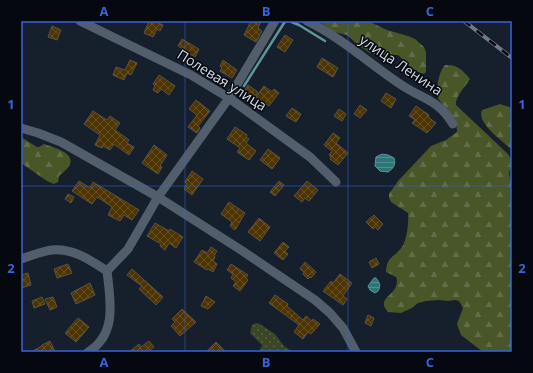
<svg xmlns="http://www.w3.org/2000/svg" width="533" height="373" viewBox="0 0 533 373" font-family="'Open Sans',sans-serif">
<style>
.grass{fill:url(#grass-dots)}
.forest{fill:url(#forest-firs)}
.water{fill:url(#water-rules);stroke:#5f9499}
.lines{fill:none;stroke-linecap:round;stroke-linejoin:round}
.stream{stroke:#5f9499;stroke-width:2.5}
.building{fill:url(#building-cross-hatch);stroke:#5d5343}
.street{stroke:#535e6d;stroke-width:9}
.rail-casing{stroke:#727985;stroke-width:4}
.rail{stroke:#05080e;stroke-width:2.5;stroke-dasharray:8;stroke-linecap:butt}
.grid{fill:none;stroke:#3963da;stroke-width:1;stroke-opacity:0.55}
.labels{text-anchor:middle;stroke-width:3;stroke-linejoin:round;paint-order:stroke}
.street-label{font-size:14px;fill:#d5dbe5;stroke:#05080e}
.neatline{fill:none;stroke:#3963da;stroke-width:1.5}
.grid-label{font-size:13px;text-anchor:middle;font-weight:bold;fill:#3963da}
</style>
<defs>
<pattern id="grass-dots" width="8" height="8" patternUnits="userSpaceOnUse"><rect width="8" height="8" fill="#3b4626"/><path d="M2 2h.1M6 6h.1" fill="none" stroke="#566045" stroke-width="1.8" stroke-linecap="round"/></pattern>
<pattern id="forest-firs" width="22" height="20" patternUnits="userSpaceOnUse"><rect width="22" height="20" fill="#485628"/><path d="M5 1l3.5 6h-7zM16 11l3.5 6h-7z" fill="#626e47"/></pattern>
<pattern id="water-rules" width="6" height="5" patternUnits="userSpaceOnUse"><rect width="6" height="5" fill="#2c7579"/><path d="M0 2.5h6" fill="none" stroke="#548e92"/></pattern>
<pattern id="building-cross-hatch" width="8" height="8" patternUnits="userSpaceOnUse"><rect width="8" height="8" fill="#4d3401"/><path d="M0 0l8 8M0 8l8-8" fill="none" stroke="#665126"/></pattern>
</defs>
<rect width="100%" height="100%" fill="#161f2c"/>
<!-- grass -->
<polygon class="grass" points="256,323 260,324 275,334 284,346 293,352 259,352 262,345 250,333 252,325"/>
<!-- forest -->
<g class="forest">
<path d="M319,21H368L387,30L408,36L415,39L424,47L426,52V72L424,74C412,71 407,63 398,55H379L370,53L358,45L347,35L334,32L324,25Z"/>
<path d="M445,65C457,64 463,70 470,79C465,87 455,97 456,105L508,154L512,161L509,174L512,184V352H483L461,335L458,327L457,324L463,308L459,301L455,300L448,301L439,300L426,301L418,303L412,308L401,313L388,312C378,301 388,298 394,290C396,287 397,284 397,280L396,277L386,272C386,257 395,257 402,247C407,240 409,221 408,213L391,202L389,198V194L398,181L431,146L446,140L457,132L456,120L439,100C435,91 438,73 445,65Z"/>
<path d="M500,104L512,108V150C503,141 476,123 482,110Z"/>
<path d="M21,137L37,147H39L44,144C62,150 85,157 59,176L58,182L54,184L47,181L21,163Z"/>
</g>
<!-- water -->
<g class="water">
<path d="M382,154L388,155L394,158C396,164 394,168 388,172L380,171L375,166L376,157Z"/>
<path d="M374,278H376C380,283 381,286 378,291L375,293L370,290L368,286Z"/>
</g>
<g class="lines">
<!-- stream -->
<g class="stream">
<polyline points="289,21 299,25 325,41"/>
<polyline points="244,86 284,23 287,21"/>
</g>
</g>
<!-- building -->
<g class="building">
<polygon points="149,21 154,21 163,25 160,31 157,29 153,37 144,33"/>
<polygon points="251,21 261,21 258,28 262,31 256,42 244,35"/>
<polygon points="52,26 61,30 57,40 48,37"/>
<polygon points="285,35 293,40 285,52 277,47"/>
<polygon points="182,39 199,49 195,57 178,46"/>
<polygon points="322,58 338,68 333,77 317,67"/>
<polygon points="130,60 137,63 131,75 127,73 124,80 113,75 116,67 125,70"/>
<polygon points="223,60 237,70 232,78 220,71 222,68 220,66"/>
<polygon points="159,75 175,86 169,95 161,89 158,93 153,90 155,86 153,84"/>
<polygon points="248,85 258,92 251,104 245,100 249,94 244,91"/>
<polygon points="264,86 272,92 274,89 279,93 269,106 256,97"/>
<polygon points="386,93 396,99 391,108 381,101"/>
<polygon points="196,100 210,111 198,126 200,128 197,133 188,127 197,115 189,109"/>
<polygon points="360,105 367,110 360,118 354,114"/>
<polygon points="416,106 429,115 428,117 436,123 427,133 412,123 415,120 409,116"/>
<polygon points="292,108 301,114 296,122 286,116"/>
<polygon points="339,109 346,114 342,121 334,116"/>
<polygon points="93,111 107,120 110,116 120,123 115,130 129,140 127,143 134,147 129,155 114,144 110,150 103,146 102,148 95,145 100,135 84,124"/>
<polygon points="235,127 247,135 246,137 249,139 246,143 256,151 249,160 237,152 240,148 227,139"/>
<polygon points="333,133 340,138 336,143 348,153 338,165 330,159 331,157 329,155 332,151 324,145"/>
<polygon points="154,145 167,155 160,166 162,167 158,174 142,163"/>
<polygon points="268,149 280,158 272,169 260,160"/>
<polygon points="192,171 203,179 192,195 184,189 187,184 185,182"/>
<polygon points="79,181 90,188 93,182 139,210 132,220 124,215 120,221 108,215 112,207 102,200 97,197 92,204 72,191"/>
<polygon points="279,181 284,185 275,196 270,192"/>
<polygon points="307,181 318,190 309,201 305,198 302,202 294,196"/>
<polygon points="68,194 74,197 71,203 65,199"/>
<polygon points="229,202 245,213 235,230 230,226 232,222 221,214"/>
<polygon points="374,215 383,224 378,230 375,227 373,229 366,222"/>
<polygon points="259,218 270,227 260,241 248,232"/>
<polygon points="155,223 169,231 170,229 183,237 176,248 169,243 165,250 160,246 161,244 147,236"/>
<polygon points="283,242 289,247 285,251 288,254 283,260 274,253"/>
<polygon points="211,247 217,251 214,256 215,257 213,261 217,264 213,272 208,269 207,270 194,262 202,250 207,253"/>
<polygon points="376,258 379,264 372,268 369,262"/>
<polygon points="305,262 316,272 311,278 310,277 308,279 303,274 304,272 300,269"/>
<polygon points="68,264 72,273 57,278 54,269"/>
<polygon points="231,264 248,275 246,278 248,280 240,291 233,286 236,282 231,278 233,274 227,270"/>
<polygon points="132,269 163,297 156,305 139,289 142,286 127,275"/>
<polygon points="28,273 31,285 21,288 21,275"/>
<polygon points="340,274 352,283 343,296 347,299 343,305 323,291 331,281 333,283"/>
<polygon points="90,283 95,295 76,304 71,293"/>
<polygon points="275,295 288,304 287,306 303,320 306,316 312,321 313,319 320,324 311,334 308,332 303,339 294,332 299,325 269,303"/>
<polygon points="206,296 215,302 208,309 201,306"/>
<polygon points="42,297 45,304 34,308 32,301"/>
<polygon points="53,297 57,307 50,310 45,299"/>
<polygon points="182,309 196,322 180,336 171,326 175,322 172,319"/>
<polygon points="368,315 374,318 371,326 365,323"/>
<polygon points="78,318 89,327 76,342 65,333"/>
<polygon points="50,341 55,352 31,352 42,346 42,345"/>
<polygon points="149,341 154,347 147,352 129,352 139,344 141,347"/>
<polygon points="216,342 226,352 206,352"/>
</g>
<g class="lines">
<!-- street -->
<g class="street">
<polyline points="80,21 191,75 229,98 310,157 336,182"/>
<path d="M307,21C342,38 371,65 403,86C425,100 438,100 453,124"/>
<polyline points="21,128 38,133 61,142 158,197 241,250 315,300 330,313 343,328 356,352"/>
<path d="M21,259C31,256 42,251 52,250C73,248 90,260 107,271L128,249L158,197L229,98L275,21"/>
<path d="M88,352C118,334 110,299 107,271"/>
</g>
<!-- rail casing -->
<g class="rail-casing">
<polyline id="rail" points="464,21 512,58"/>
</g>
<!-- rail -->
<use href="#rail" class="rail"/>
</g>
<!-- grid -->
<path class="grid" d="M185,21V352M348,21V352M21,186H512"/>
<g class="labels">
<!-- street labels -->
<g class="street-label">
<text transform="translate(401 65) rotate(34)" y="5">улица Ленина</text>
<text transform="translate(222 80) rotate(32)" y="5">Полевая улица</text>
</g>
</g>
<!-- border -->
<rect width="533" height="373" fill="none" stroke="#05080e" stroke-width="44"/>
<rect x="22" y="22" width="489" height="329" class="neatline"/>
<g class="grid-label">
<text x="104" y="16">A</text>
<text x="266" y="16">B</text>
<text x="430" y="16">C</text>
<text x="11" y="109">1</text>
<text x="522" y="109">1</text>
<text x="11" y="273">2</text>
<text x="522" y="273">2</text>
<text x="104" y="367">A</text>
<text x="266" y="367">B</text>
<text x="430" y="367">C</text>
</g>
</svg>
